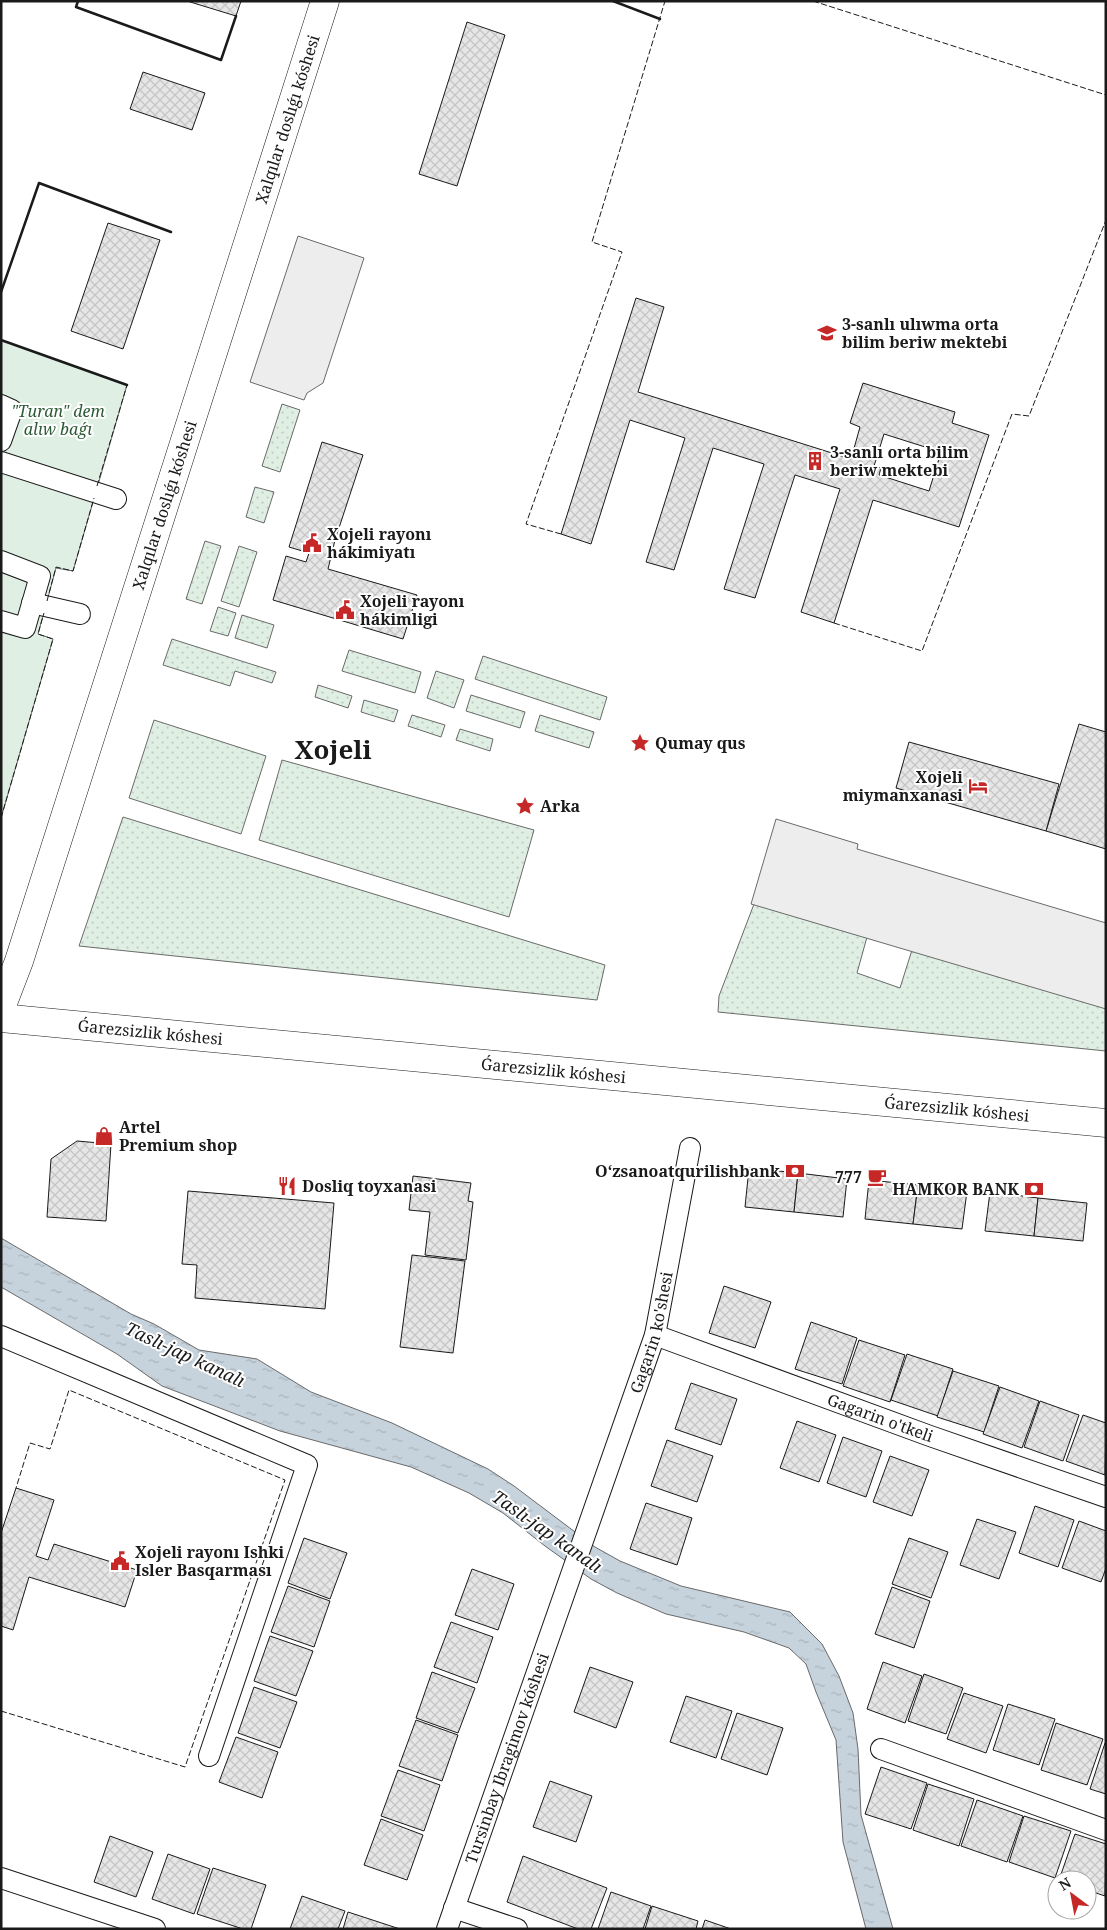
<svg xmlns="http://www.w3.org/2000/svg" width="1107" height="1930" viewBox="0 0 1107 1930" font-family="'Noto Serif',serif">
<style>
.grass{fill:url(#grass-dots);stroke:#6a6a6a}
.park{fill:#e0efe3;stroke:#6a6a6a}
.parking{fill:#ededed;stroke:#6a6a6a}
.water{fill:url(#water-ripples);stroke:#6a6a6a}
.building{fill:url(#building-cross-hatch);stroke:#1a1a1a;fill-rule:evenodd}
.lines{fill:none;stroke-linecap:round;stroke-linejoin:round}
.street-casing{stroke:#1a1a1a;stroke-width:22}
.secondary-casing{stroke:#1a1a1a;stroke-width:29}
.primary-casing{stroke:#1a1a1a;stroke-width:29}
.street{stroke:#fff;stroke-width:20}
.secondary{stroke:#fff;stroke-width:28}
.primary{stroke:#fff;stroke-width:28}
.fence{stroke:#1a1a1a;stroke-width:1;stroke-dasharray:6 2.5;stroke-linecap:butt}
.wall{stroke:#1a1a1a;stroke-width:2.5}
.labels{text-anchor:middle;stroke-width:4;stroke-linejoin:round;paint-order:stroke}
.street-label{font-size:16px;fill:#1a1a1a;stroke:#fff}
.poi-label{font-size:16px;font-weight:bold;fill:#1a1a1a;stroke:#fff;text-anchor:start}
.park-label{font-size:16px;font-style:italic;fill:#2b5a34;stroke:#fff}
.water-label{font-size:18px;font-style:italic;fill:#1a1a1a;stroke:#fff}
.town-label{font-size:26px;font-weight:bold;fill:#1a1a1a;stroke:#fff}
</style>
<defs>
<pattern id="grass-dots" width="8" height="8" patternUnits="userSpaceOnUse" patternTransform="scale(1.25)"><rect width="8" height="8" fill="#e0efe3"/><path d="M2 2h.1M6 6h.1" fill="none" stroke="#c0ccc2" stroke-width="1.8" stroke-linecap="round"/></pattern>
<pattern id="water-ripples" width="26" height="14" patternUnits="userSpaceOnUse" patternTransform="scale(1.25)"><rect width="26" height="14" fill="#c6d2dc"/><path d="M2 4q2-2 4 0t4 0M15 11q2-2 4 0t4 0" fill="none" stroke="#aab4bc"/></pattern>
<pattern id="building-cross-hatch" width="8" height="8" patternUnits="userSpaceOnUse" patternTransform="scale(1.25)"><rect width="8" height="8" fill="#e6e6e6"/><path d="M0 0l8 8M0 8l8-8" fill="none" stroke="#c5c5c5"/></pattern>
</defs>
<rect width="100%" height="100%" fill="#fff"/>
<!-- grass -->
<g class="grass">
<polygon points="282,404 300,410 280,472 262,466"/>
<polygon points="255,487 274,492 264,523 246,517"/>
<polygon points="205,541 221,546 202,604 186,599"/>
<polygon points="239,546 257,552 239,607 221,601"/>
<polygon points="218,607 236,613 228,636 210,631"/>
<polygon points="242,615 274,625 267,648 235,638"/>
<polygon points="172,639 276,672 272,683 235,671 230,686 163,665"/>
<polygon points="349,650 421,672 415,693 342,671"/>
<polygon points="483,656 607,697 600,720 475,679"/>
<polygon points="436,671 464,680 454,708 427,698"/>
<polygon points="318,685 352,696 348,708 315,697"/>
<polygon points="471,695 525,712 520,728 466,711"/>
<polygon points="364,700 398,710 394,722 361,712"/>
<polygon points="412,715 445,725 441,737 408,726"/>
<polygon points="540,715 594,732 589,748 535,731"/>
<polygon points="154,720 266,756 241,834 129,798"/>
<polygon points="460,729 493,739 490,751 456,740"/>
<polygon points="282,760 534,830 509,917 259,840"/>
<polygon points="123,817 605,965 597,1000 79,946"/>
<polygon points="754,904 867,937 857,973 900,988 912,950 1106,1004 1106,1051 718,1012 719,996"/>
</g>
<!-- park -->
<polygon class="park" points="1,340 127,385 73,571 56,568 38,634 53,639 1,818"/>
<!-- parking -->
<g class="parking">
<polygon points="298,236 364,258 323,383 307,393 304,400 250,382"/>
<polygon points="776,819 858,844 857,849 1106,923 1106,1009 751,904"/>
</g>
<!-- water -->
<polygon class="water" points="1,1238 131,1314 154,1324 199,1350 257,1359 311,1392 392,1423 488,1469 514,1486 595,1547 620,1561 681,1586 790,1612 822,1644 839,1676 853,1713 858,1749 861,1815 893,1929 866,1929 843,1842 836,1740 816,1692 806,1664 789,1648 744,1632 666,1614 617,1593 591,1579 545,1546 503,1513 469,1493 411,1467 280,1431 162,1386 117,1354 1,1287"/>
<!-- building -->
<g class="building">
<polygon points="187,1 241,1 236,16"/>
<polygon points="467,22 505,35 457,186 419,174"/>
<polygon points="143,72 205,93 192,130 130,109"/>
<polygon points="108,223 160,240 123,349 71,331"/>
<path d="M636,298L664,307L638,392L851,459L860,427L850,423L863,383L955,412L952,423L989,435L959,527L873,500L834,623L801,612L840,489L795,475L755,598L724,589L764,464L713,448L674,570L646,562L685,438L630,420L591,544L561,534ZM884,434L941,452L929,491L879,475L881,468L874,466Z"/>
<polygon points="322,442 363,455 335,540 328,569 417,595 403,639 273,600 286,556 306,562 309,553 289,547"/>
<polygon points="1079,724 1106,732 1106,849 1046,831"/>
<polygon points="909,742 1059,784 1046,831 896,788"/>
<polygon points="77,1141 111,1144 106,1221 47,1217 51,1159"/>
<polygon points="749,1168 798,1173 794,1212 745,1207"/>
<polygon points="798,1173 847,1179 843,1217 794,1212"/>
<polygon points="413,1176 471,1183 468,1201 473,1202 466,1260 425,1255 430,1212 409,1210"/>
<polygon points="869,1180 918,1185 913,1224 865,1219"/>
<polygon points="918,1185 967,1191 962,1229 913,1224"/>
<polygon points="188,1191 334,1203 325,1309 195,1298 197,1265 182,1264"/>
<polygon points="990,1192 1038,1198 1034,1236 985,1231"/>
<polygon points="1038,1198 1087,1203 1083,1241 1034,1236"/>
<polygon points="412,1255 465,1261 453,1353 400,1347"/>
<polygon points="724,1286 771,1302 755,1348 709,1333"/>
<polygon points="811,1322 857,1338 842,1384 795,1369"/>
<polygon points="859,1340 905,1355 890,1402 843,1386"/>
<polygon points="907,1354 953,1369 938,1416 891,1400"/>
<polygon points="953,1371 999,1386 984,1432 937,1417"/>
<polygon points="691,1383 737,1399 721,1445 675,1429"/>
<polygon points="1000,1387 1039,1401 1022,1448 983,1434"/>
<polygon points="1040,1401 1079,1415 1063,1461 1024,1447"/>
<polygon points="1083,1415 1106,1423 1105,1475 1066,1461"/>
<polygon points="797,1421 836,1435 819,1482 780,1468"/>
<polygon points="843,1437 882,1451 866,1497 827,1483"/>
<polygon points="667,1440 713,1456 697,1502 651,1486"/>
<polygon points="890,1456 929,1470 912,1516 873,1502"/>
<polygon points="16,1488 54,1500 36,1556 48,1560 54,1544 137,1570 125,1607 29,1577 13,1630 1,1626 1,1533"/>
<polygon points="646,1503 692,1518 677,1565 630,1549"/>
<polygon points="1035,1506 1074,1520 1058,1567 1019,1553"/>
<polygon points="977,1519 1016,1532 999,1579 960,1565"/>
<polygon points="1079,1521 1106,1531 1106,1568 1101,1582 1062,1568"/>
<polygon points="304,1538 347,1553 330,1599 288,1583"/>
<polygon points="909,1538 948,1552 931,1598 892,1584"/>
<polygon points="472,1569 514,1584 498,1630 455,1615"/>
<polygon points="288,1586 330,1601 314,1647 271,1632"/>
<polygon points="892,1587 930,1601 914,1648 875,1634"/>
<polygon points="451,1622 493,1637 477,1683 434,1667"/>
<polygon points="270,1636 313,1651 296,1696 254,1681"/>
<polygon points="883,1662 922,1676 905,1723 867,1709"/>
<polygon points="590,1667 633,1682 616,1728 574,1712"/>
<polygon points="432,1672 475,1688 458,1733 416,1718"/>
<polygon points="924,1674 963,1688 946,1734 908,1721"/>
<polygon points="254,1687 297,1702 280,1748 238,1733"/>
<polygon points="964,1693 1003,1706 986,1753 947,1739"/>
<polygon points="686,1696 732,1711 716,1758 670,1742"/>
<polygon points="1008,1704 1055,1719 1039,1765 993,1750"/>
<polygon points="737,1713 783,1728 767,1775 721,1759"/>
<polygon points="416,1720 458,1735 442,1781 399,1766"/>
<polygon points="1056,1723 1103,1739 1087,1785 1041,1770"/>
<polygon points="236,1737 278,1752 262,1798 219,1782"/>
<polygon points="1105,1743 1106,1743 1106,1794 1090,1789"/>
<polygon points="881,1767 927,1783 911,1829 865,1814"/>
<polygon points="398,1770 440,1785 424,1831 381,1816"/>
<polygon points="550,1781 592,1796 576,1842 533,1827"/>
<polygon points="928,1784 974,1799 959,1846 913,1830"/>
<polygon points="977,1800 1023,1816 1007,1862 961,1846"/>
<polygon points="1024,1816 1071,1831 1055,1878 1009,1862"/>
<polygon points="381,1819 423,1835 407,1880 364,1865"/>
<polygon points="1075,1834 1106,1844 1105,1896 1087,1890 1087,1880 1059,1880"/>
<polygon points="110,1836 153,1852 136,1897 94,1882"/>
<polygon points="168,1854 210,1869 194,1914 152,1899"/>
<polygon points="523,1856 607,1888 591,1929 578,1929 507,1902"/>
<polygon points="213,1868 266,1885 251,1929 243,1929 197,1914"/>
<polygon points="611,1892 651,1906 643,1929 598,1929"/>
<polygon points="302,1896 345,1911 338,1929 290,1929"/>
<polygon points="652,1906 698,1921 696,1929 645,1929"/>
<polygon points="348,1912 400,1929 343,1929"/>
<polygon points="705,1920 731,1929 702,1929"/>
</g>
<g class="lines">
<!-- street casing -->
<g class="street-casing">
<g id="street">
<polyline points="1,405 12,410 1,441"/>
<polyline points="1,462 116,499"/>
<polyline points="1,561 40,576 25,628 1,621"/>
<polyline points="32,603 80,614"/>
<path id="s1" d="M655,1335L930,1436L1106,1497"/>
<polyline points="1,1336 307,1465 209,1756"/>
<polyline points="881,1749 1106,1830"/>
<polyline points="1,1878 155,1929"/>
<polyline points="454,1908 517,1929"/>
<path id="s2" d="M447,1929L655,1335L690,1148"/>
</g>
</g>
<!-- secondary casing -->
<g class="secondary-casing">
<g id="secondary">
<path id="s3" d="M1,1008L19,961L325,1"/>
</g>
</g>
<!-- primary casing -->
<g class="primary-casing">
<g id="primary">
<path id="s4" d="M1,1018L1106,1123"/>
</g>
</g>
<!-- street -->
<use href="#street" class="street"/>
<!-- secondary -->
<use href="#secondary" class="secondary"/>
<!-- primary -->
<use href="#primary" class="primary"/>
<!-- fence -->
<g class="fence">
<polyline points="813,1 1106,95"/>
<polyline points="97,486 127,385"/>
<polyline points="561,534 526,524 622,252 592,242 665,1"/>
<polyline points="47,601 56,567 73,571 94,498"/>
<polyline points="834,623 922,651 1012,414 1029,416 1106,220"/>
<polyline points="1,818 53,639 38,634 44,613"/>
<polyline points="1,1711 185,1767 285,1480 69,1390 50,1449 30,1443 16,1488"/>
</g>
<!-- wall -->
<g class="wall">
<polyline points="78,1 76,7 221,60 236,16"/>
<polyline points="613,1 660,19"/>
<polyline points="1,292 39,183 171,232"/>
<polyline points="1,340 127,385"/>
</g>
</g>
<!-- icons -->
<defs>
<g id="school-bare" transform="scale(1.5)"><path d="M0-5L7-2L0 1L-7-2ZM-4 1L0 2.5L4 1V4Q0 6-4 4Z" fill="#c62828" stroke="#fff" stroke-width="2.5" paint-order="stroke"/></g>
<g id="building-bare" transform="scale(1.5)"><path d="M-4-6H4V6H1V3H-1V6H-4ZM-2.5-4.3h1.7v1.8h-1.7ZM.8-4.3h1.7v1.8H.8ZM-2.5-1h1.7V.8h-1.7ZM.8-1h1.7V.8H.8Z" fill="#c62828" stroke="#fff" stroke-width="2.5" paint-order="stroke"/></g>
<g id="civic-bare" transform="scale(1.5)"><path d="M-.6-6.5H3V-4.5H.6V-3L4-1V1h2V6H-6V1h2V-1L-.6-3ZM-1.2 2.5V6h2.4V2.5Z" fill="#c62828" stroke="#fff" stroke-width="2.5" paint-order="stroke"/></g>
<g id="sight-bare" transform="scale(1.5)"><path d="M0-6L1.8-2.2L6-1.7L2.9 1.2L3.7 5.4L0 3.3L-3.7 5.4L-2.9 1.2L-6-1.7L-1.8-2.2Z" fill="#c62828" stroke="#fff" stroke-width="2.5" paint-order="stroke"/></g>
<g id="hotel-bare" transform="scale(1.5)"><path d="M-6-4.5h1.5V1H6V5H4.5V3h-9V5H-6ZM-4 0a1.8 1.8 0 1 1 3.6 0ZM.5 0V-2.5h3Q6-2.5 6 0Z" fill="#c62828" stroke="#fff" stroke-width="2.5" paint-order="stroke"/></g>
<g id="shop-bare" transform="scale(1.5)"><path d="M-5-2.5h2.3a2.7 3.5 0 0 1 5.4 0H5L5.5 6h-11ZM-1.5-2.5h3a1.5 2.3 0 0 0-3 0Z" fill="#c62828" stroke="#fff" stroke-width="2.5" paint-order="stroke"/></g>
<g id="bank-bare" transform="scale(1.5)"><path d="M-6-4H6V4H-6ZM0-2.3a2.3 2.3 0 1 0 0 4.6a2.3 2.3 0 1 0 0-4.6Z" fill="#c62828" stroke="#fff" stroke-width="2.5" paint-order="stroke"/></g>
<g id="cafe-bare" transform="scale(1.5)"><path d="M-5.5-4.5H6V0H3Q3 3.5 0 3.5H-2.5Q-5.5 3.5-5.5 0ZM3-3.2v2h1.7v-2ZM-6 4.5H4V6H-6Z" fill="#c62828" stroke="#fff" stroke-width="2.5" paint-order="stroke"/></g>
<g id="restaurant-bare" transform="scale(1.5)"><path d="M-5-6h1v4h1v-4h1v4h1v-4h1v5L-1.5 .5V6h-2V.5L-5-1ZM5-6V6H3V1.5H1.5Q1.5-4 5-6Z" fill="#c62828" stroke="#fff" stroke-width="2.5" paint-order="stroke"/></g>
</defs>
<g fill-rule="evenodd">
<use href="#school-bare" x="827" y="333"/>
<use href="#building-bare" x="815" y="461"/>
<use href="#civic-bare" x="312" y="543"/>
<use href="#civic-bare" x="345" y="610"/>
<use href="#sight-bare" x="640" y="743"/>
<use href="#hotel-bare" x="978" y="786"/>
<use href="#sight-bare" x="525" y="806"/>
<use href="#shop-bare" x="104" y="1136"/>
<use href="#bank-bare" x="795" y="1171"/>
<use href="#cafe-bare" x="877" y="1177"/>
<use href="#restaurant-bare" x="287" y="1186"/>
<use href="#bank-bare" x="1034" y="1189"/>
<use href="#civic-bare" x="120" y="1561"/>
</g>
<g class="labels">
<!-- street labels -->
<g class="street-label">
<text dy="6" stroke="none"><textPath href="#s3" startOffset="934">Xalqılar doslıǵı kóshesi</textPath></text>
<text dy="6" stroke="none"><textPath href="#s3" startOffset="529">Xalqılar doslıǵı kóshesi</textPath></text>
<text dy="6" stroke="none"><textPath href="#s4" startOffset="150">Ǵarezsizlik kóshesi</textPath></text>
<text dy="6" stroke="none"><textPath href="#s4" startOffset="555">Ǵarezsizlik kóshesi</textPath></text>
<text dy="6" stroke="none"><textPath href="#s4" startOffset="960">Ǵarezsizlik kóshesi</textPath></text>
<text dy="6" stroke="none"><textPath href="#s2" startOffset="631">Gagarin ko'shesi</textPath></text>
<text dy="6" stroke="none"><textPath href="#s1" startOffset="240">Gagarin o'tkeli</textPath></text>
<text dy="6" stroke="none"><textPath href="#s2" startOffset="181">Tursinbay Ibragimov kóshesi</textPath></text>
</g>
<!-- poi labels -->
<g class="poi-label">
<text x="842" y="330">3-sanlı ulıwma orta<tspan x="842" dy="18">bilim beriw mektebi</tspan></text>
<text x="830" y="458">3-sanlı orta bilim<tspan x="830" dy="18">beriw mektebi</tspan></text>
<text x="327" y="540">Xojeli rayonı<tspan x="327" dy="18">hákimiyatı</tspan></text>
<text x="360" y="607">Xojeli rayonı<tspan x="360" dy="18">hákimligi</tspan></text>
<text x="655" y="749">Qumay qus</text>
<text x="963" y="783" text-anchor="end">Xojeli<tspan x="963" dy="18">miymanxanasi</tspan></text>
<text x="540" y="812">Arka</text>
<text x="119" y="1133">Artel<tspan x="119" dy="18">Premium shop</tspan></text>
<text x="780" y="1177" text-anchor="end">Oʻzsanoatqurilishbank</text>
<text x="862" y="1183" text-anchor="end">777</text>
<text x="302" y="1192">Dosliq toyxanasi</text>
<text x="1019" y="1195" text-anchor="end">HAMKOR BANK</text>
<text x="135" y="1558">Xojeli rayonı Ishki<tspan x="135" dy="18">Isler Basqarması</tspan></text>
</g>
<!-- park labels -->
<g class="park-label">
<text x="58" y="417">"Turan" dem<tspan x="58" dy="18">alıw baǵı</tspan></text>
</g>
<!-- water labels -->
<g class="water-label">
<text transform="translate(185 1355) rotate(25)" y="6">Taslı-jap kanalı</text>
<text transform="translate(547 1532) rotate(35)" y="6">Taslı-jap kanalı</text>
</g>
<!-- town labels -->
<g class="town-label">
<text x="333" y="759">Xojeli</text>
</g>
</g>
<!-- border -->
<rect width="1107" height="1930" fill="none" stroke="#1a1a1a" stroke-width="5"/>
<!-- north arrow -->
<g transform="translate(1072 1895) rotate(328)"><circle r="24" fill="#ffffff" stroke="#a3a3a3"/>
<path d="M0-4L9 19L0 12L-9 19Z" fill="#c62828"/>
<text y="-8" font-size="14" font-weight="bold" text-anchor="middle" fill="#1a1a1a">N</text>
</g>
</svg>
